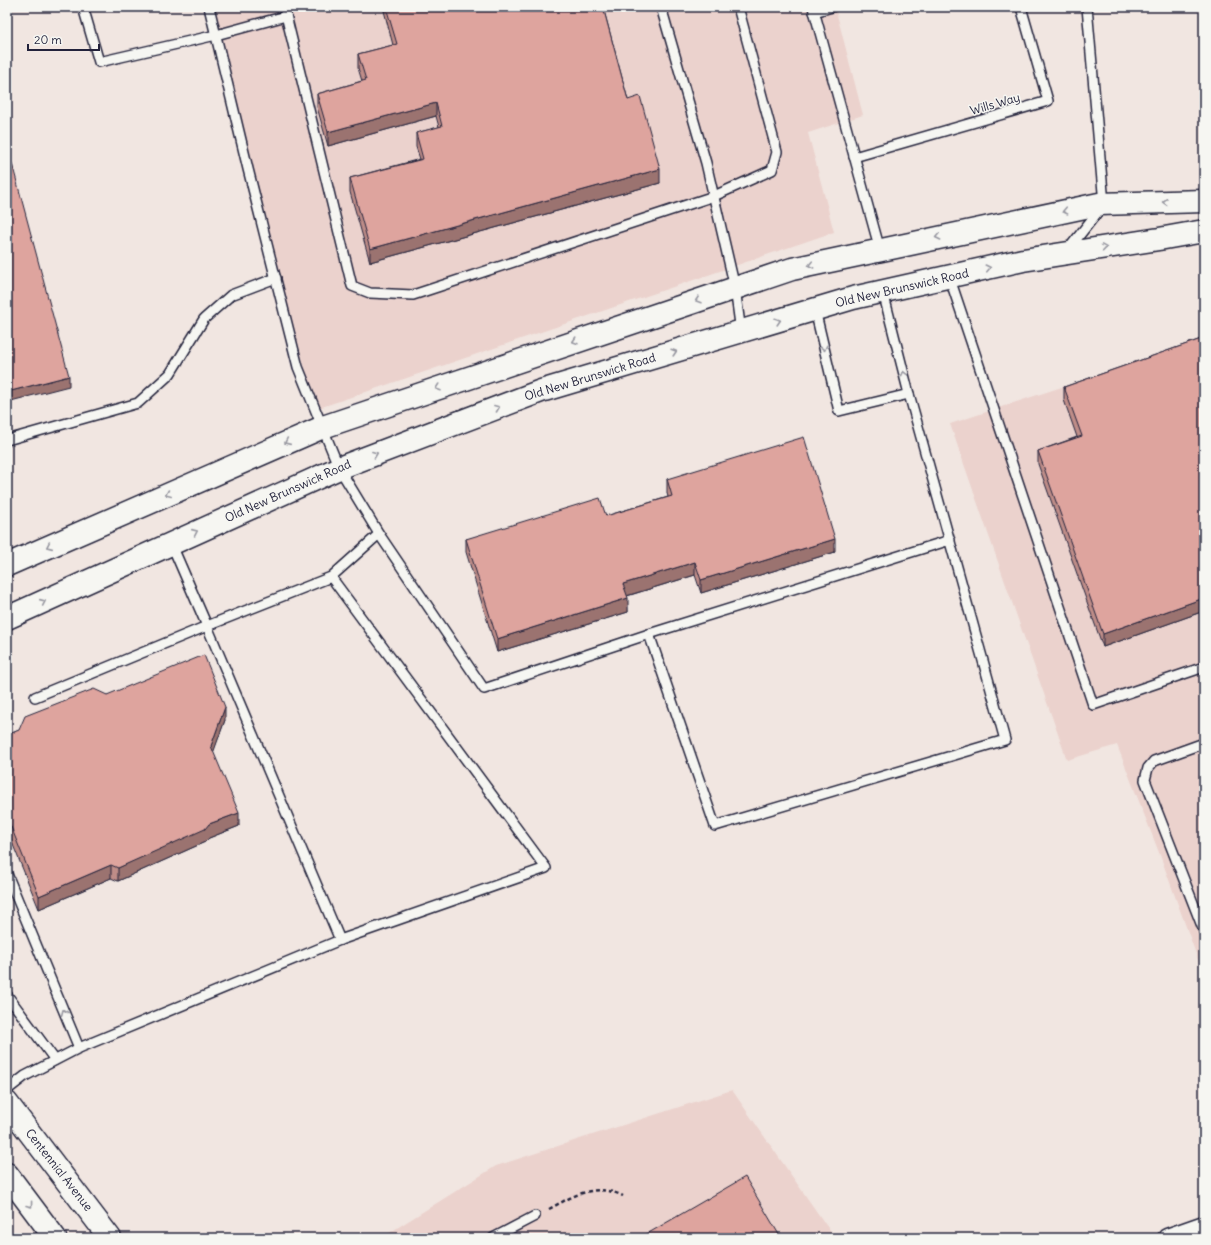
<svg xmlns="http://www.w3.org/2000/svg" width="1211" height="1245" viewBox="0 0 1211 1245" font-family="Delius,sans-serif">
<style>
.built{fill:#ebd2cd}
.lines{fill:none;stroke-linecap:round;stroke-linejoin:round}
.service-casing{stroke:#22223b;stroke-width:12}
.minor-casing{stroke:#22223b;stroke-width:21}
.secondary-casing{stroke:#22223b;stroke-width:25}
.path{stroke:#22223b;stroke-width:2.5;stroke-dasharray:4 3;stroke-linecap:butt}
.service{stroke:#f6f6f2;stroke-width:9}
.minor{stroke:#f6f6f2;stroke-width:18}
.secondary{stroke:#f6f6f2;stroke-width:22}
.wall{fill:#bf8d88;stroke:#22223b}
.shaded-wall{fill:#9b736f;stroke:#22223b}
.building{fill:#dea49e;stroke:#22223b}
.oneway{stroke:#9797a0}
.labels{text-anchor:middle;stroke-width:3;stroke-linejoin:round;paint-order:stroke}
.street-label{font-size:12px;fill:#22223b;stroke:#f6f6f2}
</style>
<rect width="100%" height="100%" fill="#f1e6e1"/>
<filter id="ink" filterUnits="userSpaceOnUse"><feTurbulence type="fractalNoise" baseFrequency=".025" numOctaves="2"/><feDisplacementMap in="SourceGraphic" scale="8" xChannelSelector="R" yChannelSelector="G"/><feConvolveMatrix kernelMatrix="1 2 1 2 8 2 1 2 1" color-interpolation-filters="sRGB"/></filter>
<g filter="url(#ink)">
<!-- built -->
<g class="built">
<polygon points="205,7 835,7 863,115 808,133 834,232 316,409"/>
<polygon points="1204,340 1204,976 1160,855 1117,745 1067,760 950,424"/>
<polygon points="732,1090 835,1238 381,1238 496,1166"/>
</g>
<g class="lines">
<!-- service casing -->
<g class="service-casing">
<g id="service">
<polyline points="83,7 99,62 216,35 286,16"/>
<polyline points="209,7 248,169 298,367 339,468 379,534 484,689 649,634"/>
<polyline points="284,7 352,286 370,293 413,295 714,196 772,170 777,152 738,7"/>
<polyline points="661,7 706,163 735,288 741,332"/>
<polyline points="813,7 880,250"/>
<polyline points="814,12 832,7"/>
<polyline points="854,157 1048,101 1021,7"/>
<polyline points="1067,251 1104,204 1087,7"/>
<polyline points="949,276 1093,705 1204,667"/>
<polyline points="815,310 839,411 909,394 883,292"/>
<polyline points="909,394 1005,740 715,826 649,634 950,540"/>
<polyline points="7,440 138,403 170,374 204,319 231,295 276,278"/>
<polyline points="331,577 546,868 340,940 207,626 331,577 379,534"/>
<polyline points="35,697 207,626 171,543"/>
<polyline points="1204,743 1154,761 1148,768 1145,780 1204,931"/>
<polyline points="7,874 79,1048"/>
<polyline points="7,995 55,1060"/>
<polyline points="7,1090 25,1076 79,1048 340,940"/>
<polyline points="493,1238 535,1216"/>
</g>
</g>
<!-- minor casing -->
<g class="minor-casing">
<polyline id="minor" points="1167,1238 1204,1225"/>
</g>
<!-- secondary casing -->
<g class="secondary-casing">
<g id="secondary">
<polyline points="7,565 323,427 792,269 1099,204 1204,201"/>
<polyline points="7,618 339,468 541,391 853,298 1023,260 1159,239 1204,231"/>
<polyline points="7,1103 110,1238"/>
<polyline points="7,1174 55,1238"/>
</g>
</g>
<!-- path -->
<path class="path" d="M549,1209C573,1196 595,1182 623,1196"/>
<!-- service -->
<use href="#service" class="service"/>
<!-- minor -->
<use href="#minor" class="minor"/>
<!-- secondary -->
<use href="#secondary" class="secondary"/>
</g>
<!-- wall -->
<g class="wall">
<polygon points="383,7 603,7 628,100 660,183 370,262 350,192 350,178 420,159 416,147 416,133 439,127 436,116 328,146 317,107 317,94 362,81 358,68 358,54 393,45"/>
<polygon points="1204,338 1204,611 1103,647 1038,464 1038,451 1077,437 1064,400 1064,387"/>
<polygon points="667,479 835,552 701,593 695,575 627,596 628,612 497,652 466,552 466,539 606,516 668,497 667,493"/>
<polygon points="107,695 225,720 213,752 239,826 209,838 205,842 118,881 111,878 39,909 7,830 7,735"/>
</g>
<!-- shaded-wall -->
<g class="shaded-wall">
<polygon points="436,103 436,116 328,146 328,132"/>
<polygon points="660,169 660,183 370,262 370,249"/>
<polygon points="69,376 69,386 7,402 7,392"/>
<polygon points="835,539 835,552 701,593 701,580"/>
<polygon points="695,562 695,575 623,597 623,584"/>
<polygon points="628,598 628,612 497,652 497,639"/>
<polygon points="1204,598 1204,611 1103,647 1103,634"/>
<polygon points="225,707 225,720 211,759 211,746"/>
<polygon points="239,813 239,826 209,838 205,842 118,881 118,868 209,824"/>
<polygon points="111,865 111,878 39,909 39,896"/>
</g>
<!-- building -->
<g class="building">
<polygon points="386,7 603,7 628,100 640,96 660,169 370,249 350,178 423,159 416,133 442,126 436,103 328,132 317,94 366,80 358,54 397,44"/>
<polygon points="7,145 69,376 7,392"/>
<polygon points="1204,338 1204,598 1103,634 1038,451 1082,436 1064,387"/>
<polygon points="804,437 835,539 701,580 695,562 623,584 628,598 497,639 466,539 600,498 606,516 672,496 667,479"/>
<polygon points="204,655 225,707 211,746 239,813 209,824 205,829 118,868 111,865 39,896 7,817 7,735 19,730 25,716 94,689 107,695"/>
<polygon points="745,1177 781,1238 640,1238"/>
</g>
<!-- one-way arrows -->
<defs><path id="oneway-chevron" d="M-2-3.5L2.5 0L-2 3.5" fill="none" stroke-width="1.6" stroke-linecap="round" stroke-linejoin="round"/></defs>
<g class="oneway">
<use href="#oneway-chevron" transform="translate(1165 202) rotate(178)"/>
<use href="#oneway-chevron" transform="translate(1065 211) rotate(168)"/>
<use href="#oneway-chevron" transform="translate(938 237) rotate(168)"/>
<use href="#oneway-chevron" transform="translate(1104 248) rotate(-9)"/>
<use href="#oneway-chevron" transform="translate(811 265) rotate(168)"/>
<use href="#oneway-chevron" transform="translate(988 268) rotate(-13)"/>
<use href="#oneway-chevron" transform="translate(698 300) rotate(162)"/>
<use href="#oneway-chevron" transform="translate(778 321) rotate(-17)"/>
<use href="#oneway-chevron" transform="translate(575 341) rotate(162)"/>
<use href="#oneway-chevron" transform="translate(824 348) rotate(76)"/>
<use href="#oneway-chevron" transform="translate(674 352) rotate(-17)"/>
<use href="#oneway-chevron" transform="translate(904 374) rotate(-104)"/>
<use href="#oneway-chevron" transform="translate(438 388) rotate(161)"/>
<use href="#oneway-chevron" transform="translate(497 408) rotate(-21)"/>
<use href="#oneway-chevron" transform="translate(287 442) rotate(156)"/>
<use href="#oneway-chevron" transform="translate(375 454) rotate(-21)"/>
<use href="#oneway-chevron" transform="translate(168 494) rotate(157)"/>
<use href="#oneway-chevron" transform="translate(195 532) rotate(-24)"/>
<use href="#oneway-chevron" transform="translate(49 546) rotate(156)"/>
<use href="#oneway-chevron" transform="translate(43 602) rotate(-24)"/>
<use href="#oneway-chevron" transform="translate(64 1012) rotate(-112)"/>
<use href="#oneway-chevron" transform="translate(30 1205) rotate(53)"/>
</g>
</g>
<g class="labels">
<!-- street labels -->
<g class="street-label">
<text transform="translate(995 104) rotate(-16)" y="4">Wills Way</text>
<text transform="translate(902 288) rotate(-13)" y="4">Old New Brunswick Road</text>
<text transform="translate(590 377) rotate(-17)" y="4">Old New Brunswick Road</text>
<text transform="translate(288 491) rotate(-24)" y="4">Old New Brunswick Road</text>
<text transform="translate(59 1170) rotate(52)" y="4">Centennial Avenue</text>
</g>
</g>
<!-- margin -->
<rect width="1211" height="1245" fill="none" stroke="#f6f6f2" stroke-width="24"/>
<rect x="12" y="12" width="1187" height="1221" fill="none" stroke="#22223b" stroke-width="1.5" filter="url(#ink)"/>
<!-- scale -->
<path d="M28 44v6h71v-6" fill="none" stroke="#22223b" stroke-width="2"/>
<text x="34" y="44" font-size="12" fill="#22223b" stroke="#f6f6f2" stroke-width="3" paint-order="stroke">20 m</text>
</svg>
